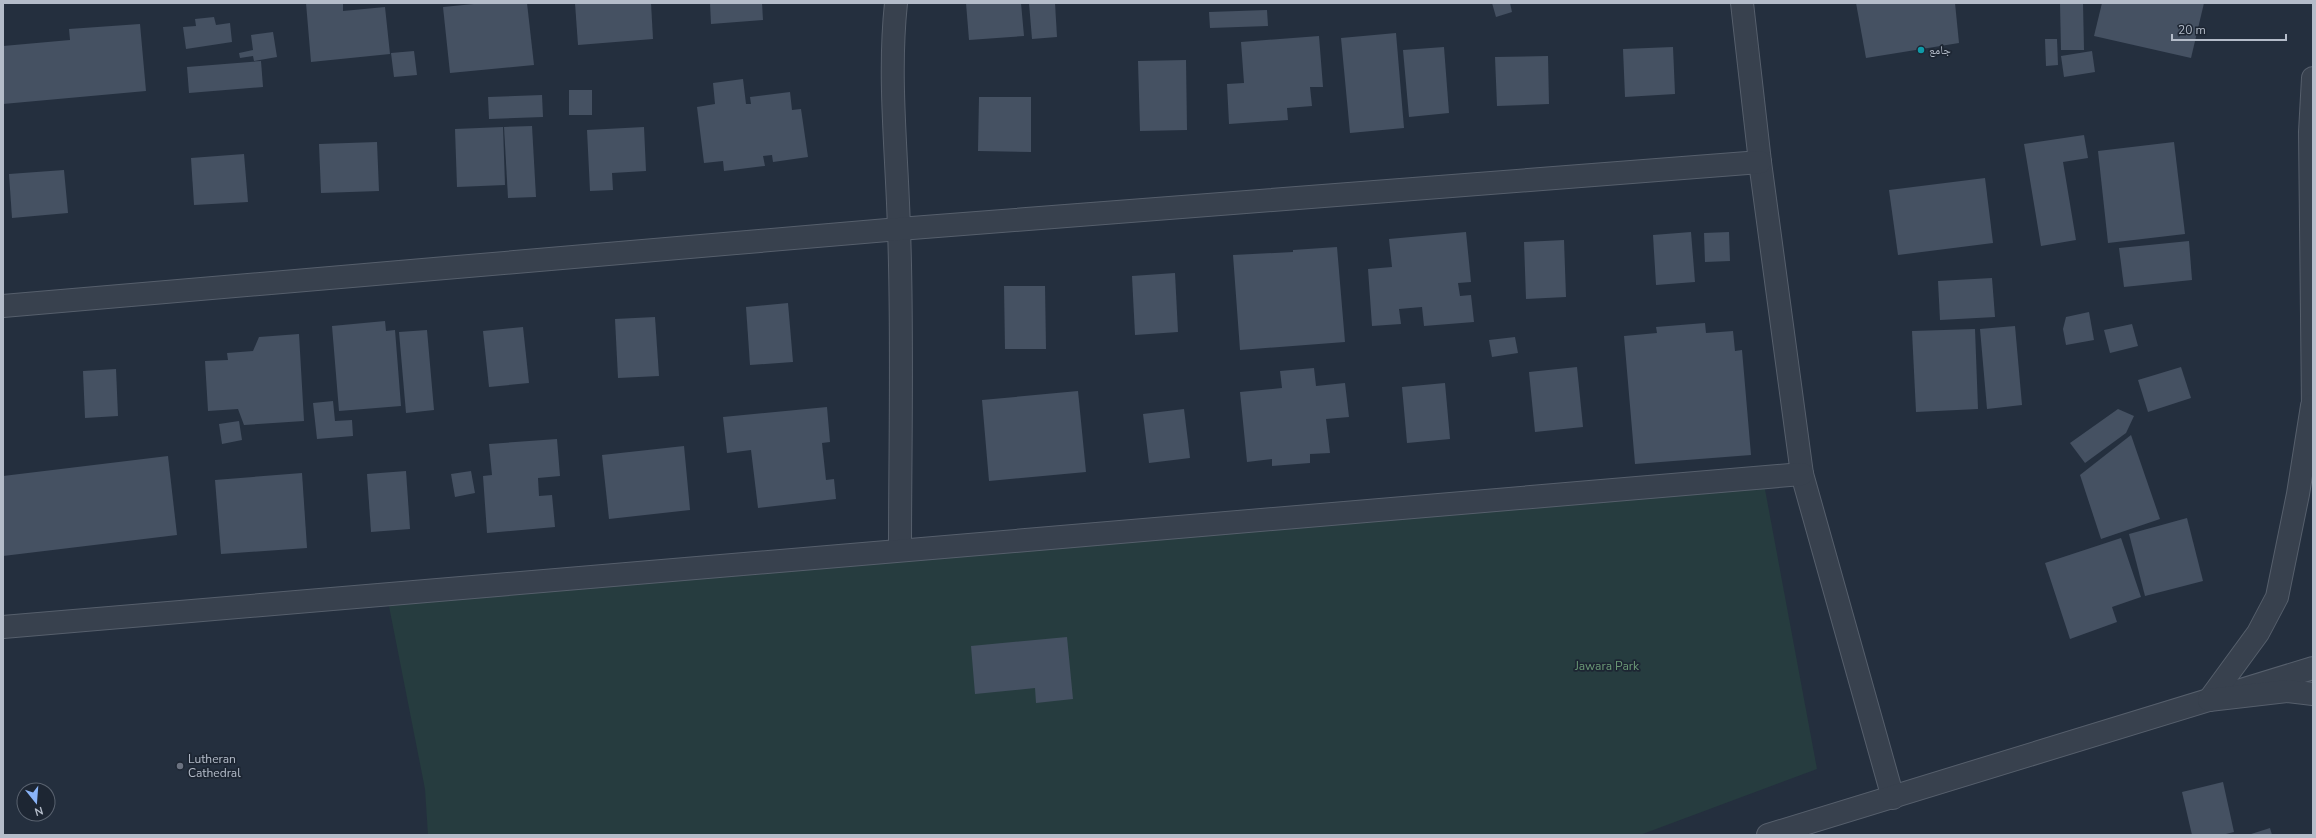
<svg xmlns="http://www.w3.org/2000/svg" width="2316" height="838" viewBox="0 0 2316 838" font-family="'Nunito Sans','Noto Naskh Arabic',sans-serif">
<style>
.green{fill:#263c3f}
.building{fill:#455162}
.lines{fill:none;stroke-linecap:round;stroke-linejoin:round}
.minor-casing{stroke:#565f6c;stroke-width:24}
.tertiary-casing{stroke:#565f6c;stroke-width:24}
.minor{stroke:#38414e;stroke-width:22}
.tertiary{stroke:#38414e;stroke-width:22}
.culture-dot{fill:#0f9aa8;stroke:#1d2633;stroke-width:1.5}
.worship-dot{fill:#6b7280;stroke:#1d2633;stroke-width:1.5}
.labels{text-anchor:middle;stroke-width:3.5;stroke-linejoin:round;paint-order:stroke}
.poi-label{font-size:12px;fill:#b4bcc9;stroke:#1d2633;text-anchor:start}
.park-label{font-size:12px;fill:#6b9a76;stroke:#1d2633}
</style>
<rect width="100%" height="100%" fill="#242f3e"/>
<!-- green -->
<polygon class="green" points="1764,484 1817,769 1640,835 428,835 425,789 387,596"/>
<!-- building -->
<g class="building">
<polygon points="306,3 343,3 343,11 385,7 390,54 311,62"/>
<polygon points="484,3 527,3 534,65 450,73 443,7"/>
<polygon points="575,3 651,3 653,39 578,45"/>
<polygon points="710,3 762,3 763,20 711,24"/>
<polygon points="966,3 1021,3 1024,36 969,40"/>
<polygon points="1029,3 1055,3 1057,37 1032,39"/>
<polygon points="1492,3 1510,3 1512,12 1496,17"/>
<polygon points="1856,3 1955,3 1959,43 1866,58"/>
<polygon points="2060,3 2083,3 2084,50 2061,50"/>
<polygon points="2102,3 2204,3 2191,58 2094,36"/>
<polygon points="1267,10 1268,26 1210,28 1209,12"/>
<polygon points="214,17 216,25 230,23 232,42 186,49 183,27 196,26 195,19"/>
<polygon points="140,24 146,91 3,104 3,46 70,40 69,29"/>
<polygon points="273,32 277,57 254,61 253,56 240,58 239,53 253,50 251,35"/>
<polygon points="1396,33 1404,128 1350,133 1341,38"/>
<polygon points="1319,36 1323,87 1310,87 1312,106 1287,108 1288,120 1229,124 1227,84 1244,83 1241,42"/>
<polygon points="2045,39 2057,39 2058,65 2046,66"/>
<polygon points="1444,47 1449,113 1409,117 1403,50"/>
<polygon points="1673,47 1675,94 1625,97 1623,49"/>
<polygon points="414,51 417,75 394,77 391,53"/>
<polygon points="2092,51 2095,72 2064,77 2061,56"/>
<polygon points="1548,56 1549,104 1497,106 1495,57"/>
<polygon points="1186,60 1187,130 1140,131 1138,61"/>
<polygon points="261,61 263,87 189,93 187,67"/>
<polygon points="743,79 746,104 751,104 750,97 790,92 792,110 801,109 808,157 773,162 772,155 763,156 765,166 724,171 723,161 704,163 697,107 715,104 713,83"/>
<rect x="569" y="90" width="23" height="25"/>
<polygon points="542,95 543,117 489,119 488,97"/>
<polygon points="979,97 1031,97 1031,152 978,151"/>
<polygon points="532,126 536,197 508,198 504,127"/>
<polygon points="503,127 505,185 457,187 455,129"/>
<polygon points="644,127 646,171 612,173 613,190 590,191 587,130"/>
<polygon points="2084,135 2088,158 2063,162 2076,240 2041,246 2024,144"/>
<polygon points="377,142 379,191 321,193 319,144"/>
<polygon points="2174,142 2185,234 2108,243 2098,151"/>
<polygon points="244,154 248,202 194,205 191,158"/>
<polygon points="64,170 68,213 12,218 9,174"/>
<polygon points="1985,178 1993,243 1898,255 1889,190"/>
<polygon points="1466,232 1471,282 1458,283 1460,296 1471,295 1474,322 1424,326 1422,307 1399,309 1401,324 1372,326 1368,269 1392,267 1389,239"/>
<polygon points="1691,232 1695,282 1656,285 1653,235"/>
<polygon points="1729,232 1730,261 1705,262 1704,233"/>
<polygon points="1564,240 1566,297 1526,299 1524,242"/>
<polygon points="2189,241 2192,280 2124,287 2119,248"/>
<polygon points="1337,247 1345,342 1240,350 1233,255 1293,252 1293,250"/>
<polygon points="1175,273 1178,332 1135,335 1132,276"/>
<polygon points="1992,278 1995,317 1940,320 1938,281"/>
<polygon points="1004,286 1045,286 1046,349 1005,349"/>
<polygon points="788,303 793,362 750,365 746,307"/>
<polygon points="2089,312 2094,340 2066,345 2063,329 2066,317"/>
<polygon points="655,317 659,376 618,378 615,319"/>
<polygon points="385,321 386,331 395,330 401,406 339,411 332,326"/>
<polygon points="1705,323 1706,333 1733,331 1735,351 1742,350 1751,455 1635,464 1624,336 1657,333 1656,327"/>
<polygon points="2132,324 2138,346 2110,353 2104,330"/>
<polygon points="2015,326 2022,405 1987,409 1980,329"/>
<polygon points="523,327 529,383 489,387 483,331"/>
<polygon points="1975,329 1978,409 1916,412 1912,331"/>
<polygon points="427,330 434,410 406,413 399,332"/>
<polygon points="299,334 304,421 244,425 238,409 208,411 205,361 228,360 227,353 253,351 259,337"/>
<polygon points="1515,337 1518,353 1492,357 1489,340"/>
<polygon points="1577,367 1583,427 1535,432 1529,372"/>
<polygon points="2181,367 2191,398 2148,412 2138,380"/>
<polygon points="1314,368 1316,386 1345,383 1349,417 1326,419 1330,453 1310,454 1310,463 1272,466 1272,459 1247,462 1240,392 1282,388 1280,371"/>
<polygon points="116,369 118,416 85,418 83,371"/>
<polygon points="1445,383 1450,439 1407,443 1402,387"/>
<polygon points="1078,391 1086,472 989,481 982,400"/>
<polygon points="333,401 335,421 352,420 353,436 317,439 313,403"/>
<polygon points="827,407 830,442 822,443 826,480 834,479 836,499 758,508 751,450 727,453 723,417"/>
<polygon points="1184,409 1190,458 1149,463 1143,414"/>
<polygon points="2118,409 2134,416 2126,433 2085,463 2070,443"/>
<polygon points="239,421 242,440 222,444 219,424"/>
<polygon points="2131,435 2160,519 2101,539 2080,475"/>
<polygon points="557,439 560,476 538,478 539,496 552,495 555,527 487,533 483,476 492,475 489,444"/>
<polygon points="684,446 690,510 609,519 602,455"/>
<polygon points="168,456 177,535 3,556 3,476"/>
<polygon points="406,471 410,529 371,532 367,474"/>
<polygon points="471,471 475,493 455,497 451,474"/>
<polygon points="302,473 307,548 221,554 215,480"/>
<polygon points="2187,518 2203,581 2145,596 2129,534"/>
<polygon points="2121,538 2141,597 2112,607 2117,622 2070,639 2045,563"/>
<polygon points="1067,637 1073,699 1036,703 1035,688 975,694 971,646"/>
<polygon points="2223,782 2234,832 2222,835 2192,835 2182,792"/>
<polygon points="2270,828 2272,835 2248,835"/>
</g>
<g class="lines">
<!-- minor casing -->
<g class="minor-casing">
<g id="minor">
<path d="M896,3C888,78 897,154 899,230C903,336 900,444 900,550"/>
<polyline points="1742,3 1760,162 1802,474 1893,798"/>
<polyline points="3,306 899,229 1760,162"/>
<polyline points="3,627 1802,474"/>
<polyline points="1768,835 2313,668"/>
</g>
</g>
<!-- tertiary casing -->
<g class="tertiary-casing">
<g id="tertiary">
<polyline points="2313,78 2310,132 2313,408"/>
<polyline points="2209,700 2258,633 2277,597 2298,494 2312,406"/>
<polyline points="2209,700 2288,691 2313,694"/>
</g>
</g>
<!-- minor -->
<use href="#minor" class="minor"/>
<!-- tertiary -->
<use href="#tertiary" class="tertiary"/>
</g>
<!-- markers -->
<circle class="culture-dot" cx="1921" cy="50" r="4"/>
<circle class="worship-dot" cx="180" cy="766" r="4"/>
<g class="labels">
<!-- poi labels -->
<g class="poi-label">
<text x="1929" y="54">جامع</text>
<text x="188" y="763">Lutheran<tspan x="188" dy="14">Cathedral</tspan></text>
</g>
<!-- park labels -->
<g class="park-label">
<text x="1607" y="670">Jawara Park</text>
</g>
</g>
<!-- border -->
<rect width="2316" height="838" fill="none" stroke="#b4bcc9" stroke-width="8"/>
<!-- north arrow -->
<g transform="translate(36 802) rotate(163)"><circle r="19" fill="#1d2633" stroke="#59626f"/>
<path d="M0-3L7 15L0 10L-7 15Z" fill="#8ab4f8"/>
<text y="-6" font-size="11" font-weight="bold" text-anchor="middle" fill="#b4bcc9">N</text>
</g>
<!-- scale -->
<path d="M2172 34v6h114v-6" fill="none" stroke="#b4bcc9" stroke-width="2"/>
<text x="2178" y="34" font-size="12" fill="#b4bcc9" stroke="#1d2633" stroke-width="3" paint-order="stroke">20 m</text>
</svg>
